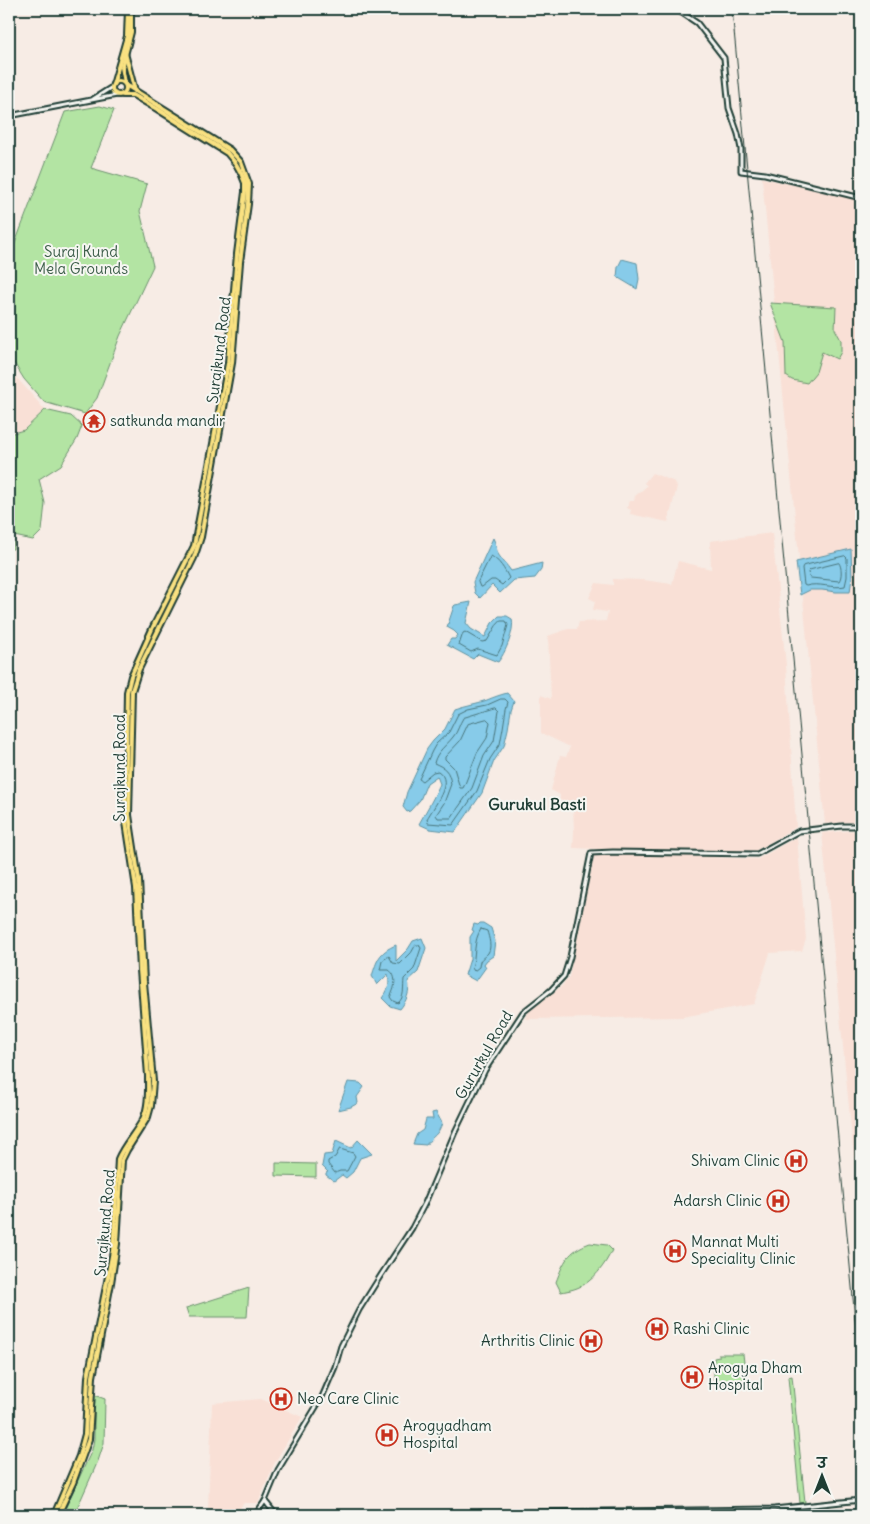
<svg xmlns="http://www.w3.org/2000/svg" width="870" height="1524" viewBox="0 0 870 1524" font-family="Delius,'Playpen Sans Deva',sans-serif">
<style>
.built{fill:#f9e0d6}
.green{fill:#b3e4a3;stroke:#69906c}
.water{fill:#87cbe9;stroke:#5d92a1}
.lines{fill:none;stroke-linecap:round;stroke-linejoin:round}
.shore{stroke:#49767c;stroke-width:1}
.minor-casing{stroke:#1f3d34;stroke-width:7}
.major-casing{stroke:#1f3d34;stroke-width:8}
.minor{stroke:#f6f6f2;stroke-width:3}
.major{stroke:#f9e181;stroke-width:4}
.rail{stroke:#1f3d34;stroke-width:1}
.labels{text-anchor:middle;stroke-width:4;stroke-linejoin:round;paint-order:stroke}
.park-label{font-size:15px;fill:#3d5e4a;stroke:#f6f6f2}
.street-label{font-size:15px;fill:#1f3d34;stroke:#f6f6f2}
.poi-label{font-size:15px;fill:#1f3d34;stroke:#f6f6f2;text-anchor:start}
.neighbourhood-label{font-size:16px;font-weight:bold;fill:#1f3d34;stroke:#f6f6f2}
</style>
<rect width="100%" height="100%" fill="#f7ece5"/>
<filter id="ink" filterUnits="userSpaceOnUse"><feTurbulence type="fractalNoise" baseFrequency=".02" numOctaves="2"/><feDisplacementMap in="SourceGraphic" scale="10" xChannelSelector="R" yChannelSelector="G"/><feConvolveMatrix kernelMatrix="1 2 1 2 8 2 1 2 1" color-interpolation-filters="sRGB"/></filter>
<g filter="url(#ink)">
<!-- built -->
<g class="built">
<polygon points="762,178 861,200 861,821 825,824"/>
<polygon points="9,369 45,410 24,430 9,434"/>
<polygon points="652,473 675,482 677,487 668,522 630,514 631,510 627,508 630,501 634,501 635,496 647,486 644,483"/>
<polygon points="772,533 786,665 796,827 755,851 599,849 573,848 574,831 573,804 560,800 560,795 551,790 560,756 566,757 570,747 541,733 541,695 551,699 548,636 568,629 577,629 579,622 606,621 608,612 593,610 595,601 589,598 596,583 613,585 613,579 643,580 672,584 678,561 711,569 710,541"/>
<polygon points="861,830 861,1229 822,833"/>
<polygon points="797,837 806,939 802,951 770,953 754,1004 682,1017 525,1019 529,1011 562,986 569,977 594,855 658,855 758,859"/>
<polygon points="261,1399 302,1417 275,1462 258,1503 244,1503 234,1515 222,1515 220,1513 208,1509 212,1403"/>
</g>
<!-- green -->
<g class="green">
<polygon points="100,106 114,110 91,168 147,184 140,211 153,266 120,336 97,398 85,414 44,402 24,379 11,358 9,358 9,259 65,112"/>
<polygon points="770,303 836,307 835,329 841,340 841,352 837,359 822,352 816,372 807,383 792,380 786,376 785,342"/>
<polygon points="45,410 71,416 82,426 77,439 61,465 39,479 45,503 42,531 33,540 14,536 13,549 10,549 9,555 9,434 24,430"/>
<polygon points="276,1163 316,1164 316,1177 276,1176"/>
<path d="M590,1243L607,1245L612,1250C606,1264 592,1283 577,1288C572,1290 566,1291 561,1292L556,1282C564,1261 568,1251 590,1243Z"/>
<polygon points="249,1288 247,1317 189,1317 186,1308"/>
<polygon points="719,1354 743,1354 746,1379 740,1380 740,1384 714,1384 714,1358 719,1357"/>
<polygon points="792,1376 805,1502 800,1503 788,1377"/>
<polygon points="94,1395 105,1399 104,1443 98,1461 74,1515 62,1515 92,1450 94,1439"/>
</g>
<!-- water -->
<g class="water">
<polygon points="622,259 637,263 639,279 637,289 617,277 618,267"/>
<path d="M493,538C496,543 496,549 498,554C501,559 507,565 511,571L542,563L541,570L535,578L514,580L500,593L492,585L480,598L475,593L473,582Z"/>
<polygon points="851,549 852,577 850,592 836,592 822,590 810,590 800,595 796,562"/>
<path d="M471,602L466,623L471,629L485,637L492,623L499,616H507L512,619C515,630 505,654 498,662L478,654L473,659L447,645L451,639H455L458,635L454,631L447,627L454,606L455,605Z"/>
<path d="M507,693L514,701L511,710L508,729L504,746L494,761L482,793L455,832L430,829L419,824C426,811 434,798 440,784L437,776L427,783L420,800L410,811L407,812L403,807L407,792L427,749L433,741L445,729L455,709C466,705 476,704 487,700C494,697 500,695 507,693Z"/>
<polygon points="480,923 483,923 491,928 495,941 493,956 487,960 484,964 486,967 476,981 465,975 470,959 470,937 474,931 472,930 474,924 478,925"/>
<path d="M422,938L426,948L418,972L408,981C411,991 406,1002 400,1009L390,1006L382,998C389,990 390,984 388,974L377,985L372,976C377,960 379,952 396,945V961L408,949L413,941Z"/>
<polygon points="348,1082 360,1083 364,1087 357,1097 358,1103 351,1107 338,1110"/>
<path d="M436,1112L442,1123C438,1136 433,1135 426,1145L413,1144L417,1134L423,1130L426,1119H433L432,1113Z"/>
<polygon points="358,1140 372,1154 360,1158 353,1172 346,1178 342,1175 334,1181 326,1175 326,1173 328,1172 322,1166 324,1155 332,1154 336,1141 351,1148"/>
</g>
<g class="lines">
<!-- shore -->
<g class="shore">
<path d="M491,556C499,560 505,570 509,578L502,585L495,580H491L482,587H480L478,582Z"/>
<path d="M845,556L847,558V577L845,586C832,589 819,582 806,586L804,585L802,568L803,566Z"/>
<path d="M839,563C842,567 842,577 839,581L811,578L809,577L808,572L810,570Z"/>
<polygon points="501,621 506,621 508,625 502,646 497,655 478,649 471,652 459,645 463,633 465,632 482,642 487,641 496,626"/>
<path d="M501,699H505L508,702L506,709L503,728L500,744L490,759L477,791L453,825L428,823L427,819C433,807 455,782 438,771L433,772L422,781L419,779L432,751L436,744L449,732L458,714L468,709L487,705Z"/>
<path d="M496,708L499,711L494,741L484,756L472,788L451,818H438L436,815L444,803L451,784C449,770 445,768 434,763C437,751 446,746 453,737C458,732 459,724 463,718Z"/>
<polygon points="487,719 490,722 487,738 477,753 465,784 463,788 460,788 454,768 445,759 445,757 460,741 468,724"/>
<path d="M481,929L487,931C489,938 492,947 488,953C483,959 480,957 479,967L474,971L472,968C476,955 473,941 481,929Z"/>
<path d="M416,945H419L421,948L414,969L404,979C403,988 405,997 398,1003L393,1001L390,997C395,989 398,976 389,970H380L382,961L389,956L393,963L400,964L411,953Z"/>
<polygon points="340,1149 353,1153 355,1156 347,1171 340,1171 335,1173 328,1164 328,1161 335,1157"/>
</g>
<!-- minor casing -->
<g class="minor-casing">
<g id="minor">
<polyline points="676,9 697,23 724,58 729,108 738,134 741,149 741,171 765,174 861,198"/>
<polyline points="93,99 112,87"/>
<polyline points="9,116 117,95"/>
<polyline points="265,1501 276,1515"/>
<polyline points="256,1514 267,1515"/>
<polyline points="255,1515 265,1501 278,1470 322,1397 335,1367 341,1346 359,1310 381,1275 412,1228 425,1203 455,1132 485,1070 523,1012 551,990 564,976 570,957 591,853 613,852 757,854 799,831 842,826 861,826"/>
<polyline points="293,1515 774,1509 861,1500"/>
</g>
</g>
<!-- major casing -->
<g class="major-casing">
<g id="major">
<polyline points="125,53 135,91"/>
<circle cx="119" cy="88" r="7"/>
<polyline points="125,83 122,67 131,32 131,9"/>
<polyline points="113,85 127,36 128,9"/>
<path d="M54,1515L79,1456L85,1434L88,1377L113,1251L118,1159C124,1144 136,1133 143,1119C149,1106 148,1090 148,1076L140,970L136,888L125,816L127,692L131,676L153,627L194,546L228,363L237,254L245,192V183L241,173L236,164L227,153L157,109L133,95H123"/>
<polyline points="58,1515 73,1483 89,1439 93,1377 111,1283 117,1244 122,1160 127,1150 148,1117 151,1106 153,1081 144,982 139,880 129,815 132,691 139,669 194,558 201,537 232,363 240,262 248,204 249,184 241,162 230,150 126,85"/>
</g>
</g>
<!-- minor -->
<use href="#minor" class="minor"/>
<!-- major -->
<use href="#major" class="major"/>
<!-- rail -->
<polyline class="rail" points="732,9 861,1383"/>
</g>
</g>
<!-- icons -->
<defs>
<g id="temple-ring" transform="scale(1.125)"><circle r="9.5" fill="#f6f6f2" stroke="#c8321e" stroke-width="1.5"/><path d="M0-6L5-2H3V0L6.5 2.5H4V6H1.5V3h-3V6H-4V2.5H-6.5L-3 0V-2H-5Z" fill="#c8321e"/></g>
<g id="hospital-ring" transform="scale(1.125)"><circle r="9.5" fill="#f6f6f2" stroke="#c8321e" stroke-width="1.5"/><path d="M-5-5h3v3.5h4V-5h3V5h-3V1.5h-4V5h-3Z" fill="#c8321e"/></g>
</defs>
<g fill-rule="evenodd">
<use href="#temple-ring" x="94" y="421"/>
<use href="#hospital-ring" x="796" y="1161"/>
<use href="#hospital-ring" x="778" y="1201"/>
<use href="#hospital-ring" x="675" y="1251"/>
<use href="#hospital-ring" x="657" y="1329"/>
<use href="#hospital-ring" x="591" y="1341"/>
<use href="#hospital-ring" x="692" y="1377"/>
<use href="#hospital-ring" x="281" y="1399"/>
<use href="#hospital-ring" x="387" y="1435"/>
</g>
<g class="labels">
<!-- park labels -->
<g class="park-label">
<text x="81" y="257">Suraj Kund<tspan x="81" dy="17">Mela Grounds</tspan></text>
</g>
<!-- street labels -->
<g class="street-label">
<text transform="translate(219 350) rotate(-83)" y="5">Surajkund Road</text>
<text transform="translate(120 768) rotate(-90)" y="5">Surajkund Road</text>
<text transform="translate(484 1055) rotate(-60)" y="5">Gururkul Road</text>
<text transform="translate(105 1223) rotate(-85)" y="5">Surajkund Road</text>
</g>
<!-- poi labels -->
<g class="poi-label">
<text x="110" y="426">satkunda mandir</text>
<text x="780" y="1166" text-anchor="end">Shivam Clinic</text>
<text x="762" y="1206" text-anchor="end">Adarsh Clinic</text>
<text x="691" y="1247">Mannat Multi<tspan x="691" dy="17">Speciality Clinic</tspan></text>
<text x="673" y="1334">Rashi Clinic</text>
<text x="575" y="1346" text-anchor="end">Arthritis Clinic</text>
<text x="708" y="1373">Arogya Dham<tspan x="708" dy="17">Hospital</tspan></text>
<text x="297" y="1404">Neo Care Clinic</text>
<text x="403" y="1431">Arogyadham<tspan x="403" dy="17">Hospital</tspan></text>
</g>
<!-- neighbourhood labels -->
<g class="neighbourhood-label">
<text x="537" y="810">Gurukul Basti</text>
</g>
</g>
<!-- margin -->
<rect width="870" height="1524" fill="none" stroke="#f6f6f2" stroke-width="30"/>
<rect x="15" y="15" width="840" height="1494" fill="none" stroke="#1f3d34" stroke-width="2" filter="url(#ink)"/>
<!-- north arrow -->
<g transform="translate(822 1476)" stroke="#f6f6f2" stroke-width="4" paint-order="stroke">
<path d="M0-4L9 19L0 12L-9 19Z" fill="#1f3d34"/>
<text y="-8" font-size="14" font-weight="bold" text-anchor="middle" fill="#1f3d34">उ</text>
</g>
</svg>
